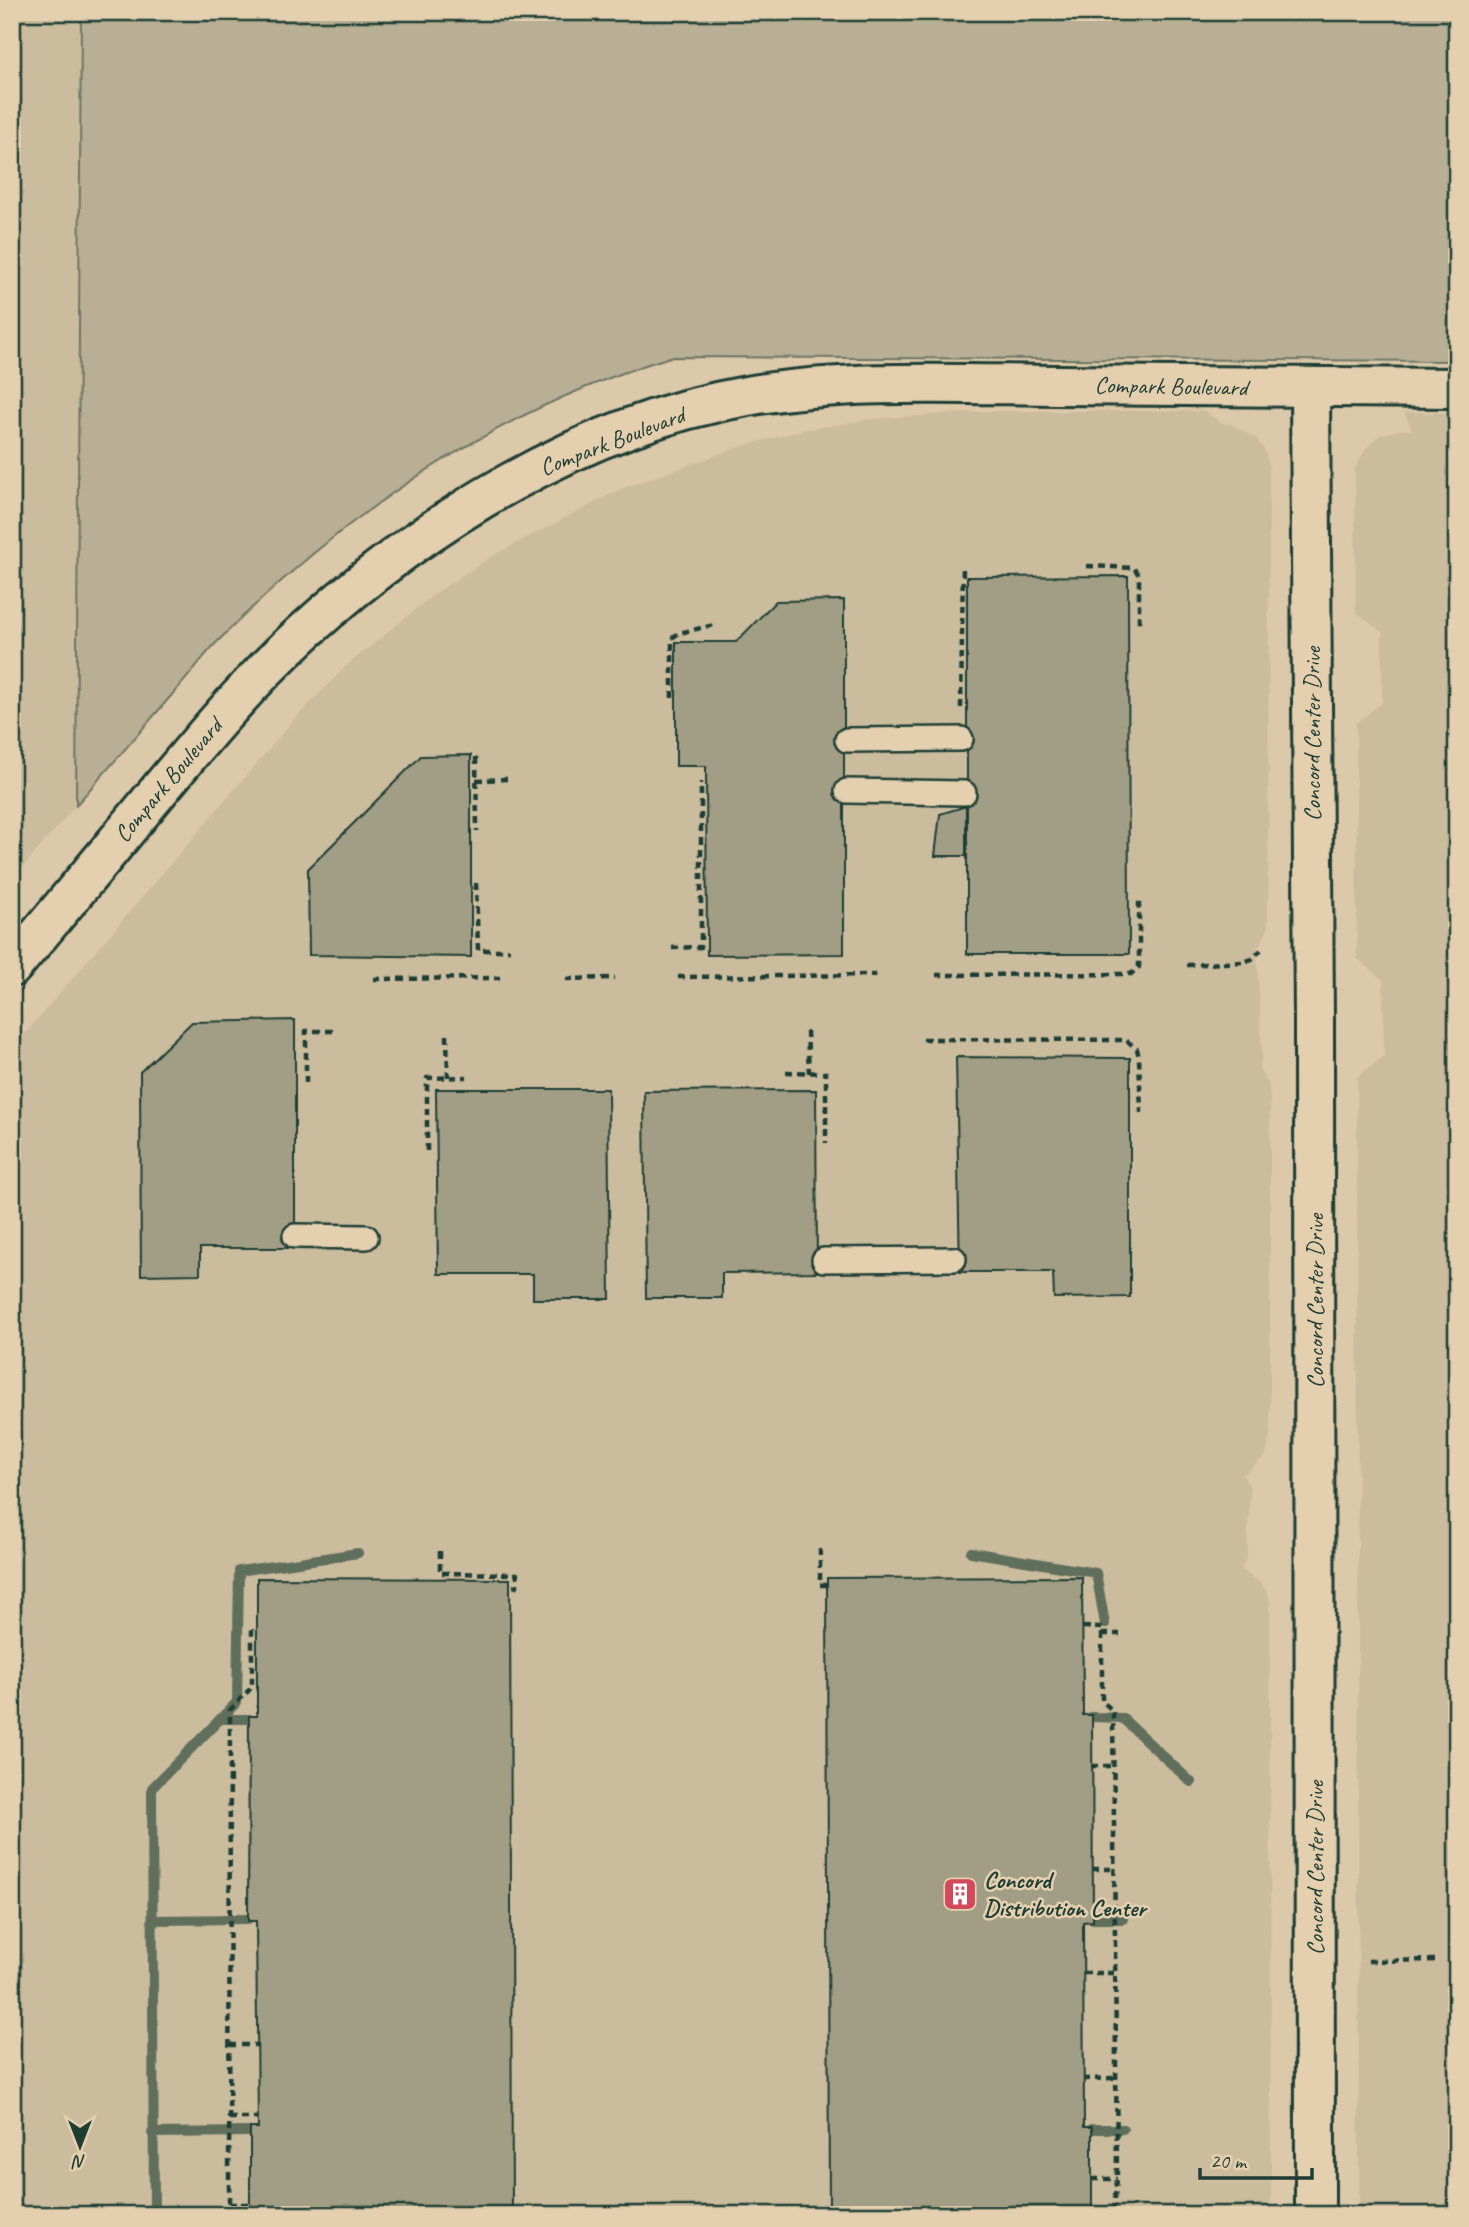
<svg xmlns="http://www.w3.org/2000/svg" width="1469" height="2227" viewBox="0 0 1469 2227" font-family="Caveat,sans-serif">
<style>
.built{fill:#cbbc9e}
.green{fill:#b9af94;stroke:#6c7664;stroke-width:2}
.lines{fill:none;stroke-linecap:round;stroke-linejoin:round}
.stream{stroke:#606e5c;stroke-width:10}
.building{fill:#a29e85;stroke:#1f3d34;stroke-width:2}
.service-casing{stroke:#1f3d34;stroke-width:28}
.minor-casing{stroke:#1f3d34;stroke-width:44}
.tertiary-casing{stroke:#1f3d34;stroke-width:44}
.path{stroke:#1f3d34;stroke-width:4.5;stroke-dasharray:7 5;stroke-linecap:butt}
.service{stroke:#e4cfae;stroke-width:23}
.minor{stroke:#e4cfae;stroke-width:38}
.tertiary{stroke:#e4cfae;stroke-width:38}
.labels{text-anchor:middle;stroke-width:5;stroke-linejoin:round;paint-order:stroke}
.street-label{font-size:24px;fill:#1f3d34;stroke:#e4cfae}
.poi-label{font-size:24px;font-weight:bold;fill:#1f3d34;stroke:#e4cfae;text-anchor:start}
</style>
<rect width="100%" height="100%" fill="#dcc9a9"/>
<filter id="ink" filterUnits="userSpaceOnUse"><feTurbulence type="fractalNoise" baseFrequency=".0143" numOctaves="2"/><feDisplacementMap in="SourceGraphic" scale="14" xChannelSelector="R" yChannelSelector="G"/><feConvolveMatrix kernelMatrix="1 2 1 2 8 2 1 2 1" color-interpolation-filters="sRGB"/></filter>
<g filter="url(#ink)">
<!-- built -->
<g class="built">
<polygon points="12,12 81,12 76,805 12,880"/>
<polygon points="992,411 1205,411 1221,423 1231,424 1257,439 1265,451 1269,466 1268,929 1257,950 1262,1057 1259,1069 1268,1083 1270,1098 1270,1437 1266,1455 1243,1475 1250,1488 1247,1557 1241,1569 1262,1585 1268,1593 1270,1602 1271,2215 12,2215 12,1049 293,721 345,667 433,595 492,556 623,488 746,445 808,429 872,419"/>
<polygon points="1404,412 1457,413 1457,2215 1359,2215 1357,1077 1384,1056 1383,980 1357,958 1356,723 1382,703 1382,632 1356,612 1355,468 1366,449 1378,436 1397,430 1412,430"/>
</g>
<!-- green -->
<path class="green" d="M81,12H1457V361L670,357C493,412 348,510 218,641C203,656 191,674 177,689C143,728 110,767 76,805Z"/>
<g class="lines">
<!-- stream -->
<g class="stream">
<polyline points="971,1552 1096,1573 1105,1624"/>
<polyline points="1091,1717 1122,1718 1191,1782"/>
<polyline points="220,1719 249,1719"/>
<polyline points="1092,1919 1123,1919"/>
<polyline points="152,1920 248,1919"/>
<polyline points="1092,2129 1123,2129"/>
<polyline points="152,2133 250,2132"/>
<polyline points="154,2215 152,1788 237,1702 239,1571 358,1553"/>
</g>
</g>
<!-- building -->
<g class="building">
<polygon points="1128,576 1129,954 967,954 967,577"/>
<polygon points="844,600 844,954 707,955 706,766 676,766 676,642 736,642 776,601"/>
<polygon points="471,755 471,957 309,955 308,869 421,756"/>
<polygon points="966,806 966,856 935,856 940,814"/>
<polygon points="295,1020 295,1248 200,1248 200,1274 141,1275 140,1072 192,1022"/>
<polygon points="956,1057 1130,1058 1130,1297 1054,1298 1053,1272 960,1272"/>
<polygon points="436,1089 608,1089 610,1299 533,1299 533,1274 438,1274"/>
<polygon points="816,1090 817,1272 722,1273 722,1298 646,1298 644,1091"/>
<polygon points="1082,1577 1083,1715 1092,1715 1093,1921 1083,1922 1084,2127 1092,2127 1092,2215 829,2215 827,1578"/>
<polygon points="257,1578 510,1579 512,2215 250,2215 250,2128 258,2128 256,1921 248,1921 249,1716 257,1716"/>
</g>
<g class="lines">
<!-- service casing -->
<g class="service-casing">
<g id="service">
<polyline points="847,740 961,739"/>
<polyline points="847,791 964,793"/>
<polyline points="295,1236 366,1237"/>
<polyline points="824,1260 954,1259"/>
</g>
</g>
<!-- minor casing -->
<g class="minor-casing">
<polyline id="minor" points="1310,388 1314,1019 1315,2215"/>
</g>
<!-- tertiary casing -->
<g class="tertiary-casing">
<path id="tertiary" d="M12,967C59,911 105,856 151,800C199,742 247,684 303,633C426,521 581,425 747,396C846,379 955,384 1056,385C1189,387 1323,388 1457,388"/>
</g>
<!-- path -->
<g class="path">
<polyline points="1087,566 1134,568 1139,575 1139,627"/>
<polyline points="672,698 672,638 679,633 714,625"/>
<polyline points="961,708 963,565"/>
<polyline points="476,757 477,831"/>
<polyline points="476,780 510,779"/>
<polyline points="476,883 478,950 510,950"/>
<polyline points="672,948 701,947 701,782"/>
<polyline points="1187,965 1244,962 1252,959 1261,950"/>
<polyline points="936,975 1131,974 1139,967 1139,900"/>
<polyline points="678,977 876,975"/>
<polyline points="374,979 500,978"/>
<polyline points="566,979 615,978"/>
<polyline points="807,1031 809,1073"/>
<polyline points="447,1035 448,1077"/>
<polyline points="923,1039 1126,1040 1137,1049 1139,1057 1141,1113"/>
<polyline points="786,1072 826,1073 826,1143"/>
<polyline points="306,1083 306,1031 333,1031"/>
<polyline points="427,1151 427,1078 467,1077"/>
<polyline points="820,1549 820,1585 827,1585"/>
<polyline points="440,1551 440,1573 517,1574 517,1586 510,1587"/>
<polyline points="1083,1627 1102,1628 1102,1701 1113,1711 1117,2179 1113,2215"/>
<polyline points="1102,1634 1120,1634"/>
<polyline points="1091,1766 1113,1766"/>
<polyline points="1092,1869 1114,1869"/>
<polyline points="1368,1961 1438,1960"/>
<polyline points="1083,1973 1115,1973"/>
<polyline points="229,2045 257,2045"/>
<polyline points="1083,2079 1116,2078"/>
<polyline points="229,2118 258,2118"/>
<polyline points="1092,2179 1117,2179"/>
<polyline points="229,2204 250,2204"/>
<polyline points="229,2215 230,1710 252,1687 252,1629"/>
</g>
<!-- service -->
<use href="#service" class="service"/>
<!-- minor -->
<use href="#minor" class="minor"/>
<!-- tertiary -->
<use href="#tertiary" class="tertiary"/>
</g>
</g>
<!-- icons -->
<defs>
<g id="building-square" transform="scale(1.75)"><rect x="-9" y="-9" width="18" height="18" rx="4" fill="#d1495b" stroke="#e4cfae"/><path d="M-4-6H4V6H1V3H-1V6H-4ZM-2.5-4.3h1.7v1.8h-1.7ZM.8-4.3h1.7v1.8H.8ZM-2.5-1h1.7V.8h-1.7ZM.8-1h1.7V.8H.8Z" fill="#fff"/></g>
</defs>
<g fill-rule="evenodd">
<use href="#building-square" x="960" y="1894"/>
</g>
<g class="labels">
<!-- street labels -->
<g class="street-label">
<text transform="translate(1171 386) rotate(1)" y="8">Compark Boulevard</text>
<text transform="translate(612 441) rotate(-21)" y="8">Compark Boulevard</text>
<text transform="translate(1312 734) rotate(-90)" y="8">Concord Center Drive</text>
<text transform="translate(168 780) rotate(-50)" y="8">Compark Boulevard</text>
<text transform="translate(1315 1301) rotate(-90)" y="8">Concord Center Drive</text>
<text transform="translate(1315 1868) rotate(-90)" y="8">Concord Center Drive</text>
</g>
<!-- poi labels -->
<g class="poi-label">
<text x="984" y="1888">Concord<tspan x="984" dy="28">Distribution Center</tspan></text>
</g>
</g>
<!-- margin -->
<rect width="1469" height="2227" fill="none" stroke="#e4cfae" stroke-width="42"/>
<rect x="21" y="21" width="1427" height="2185" fill="none" stroke="#1f3d34" stroke-width="2.5" filter="url(#ink)"/>
<!-- north arrow -->
<g transform="translate(80 2146) rotate(180)" stroke="#e4cfae" stroke-width="5" paint-order="stroke">
<path d="M0-5L12 26L0 18L-12 26Z" fill="#1f3d34"/>
<text y="-10" font-size="19" font-weight="bold" text-anchor="middle" fill="#1f3d34">N</text>
</g>
<!-- scale -->
<path d="M1200 2168v10h112v-10" fill="none" stroke="#1f3d34" stroke-width="3.5"/>
<text x="1210" y="2168" font-size="21" fill="#1f3d34" stroke="#e4cfae" stroke-width="5" paint-order="stroke">20 m</text>
</svg>
